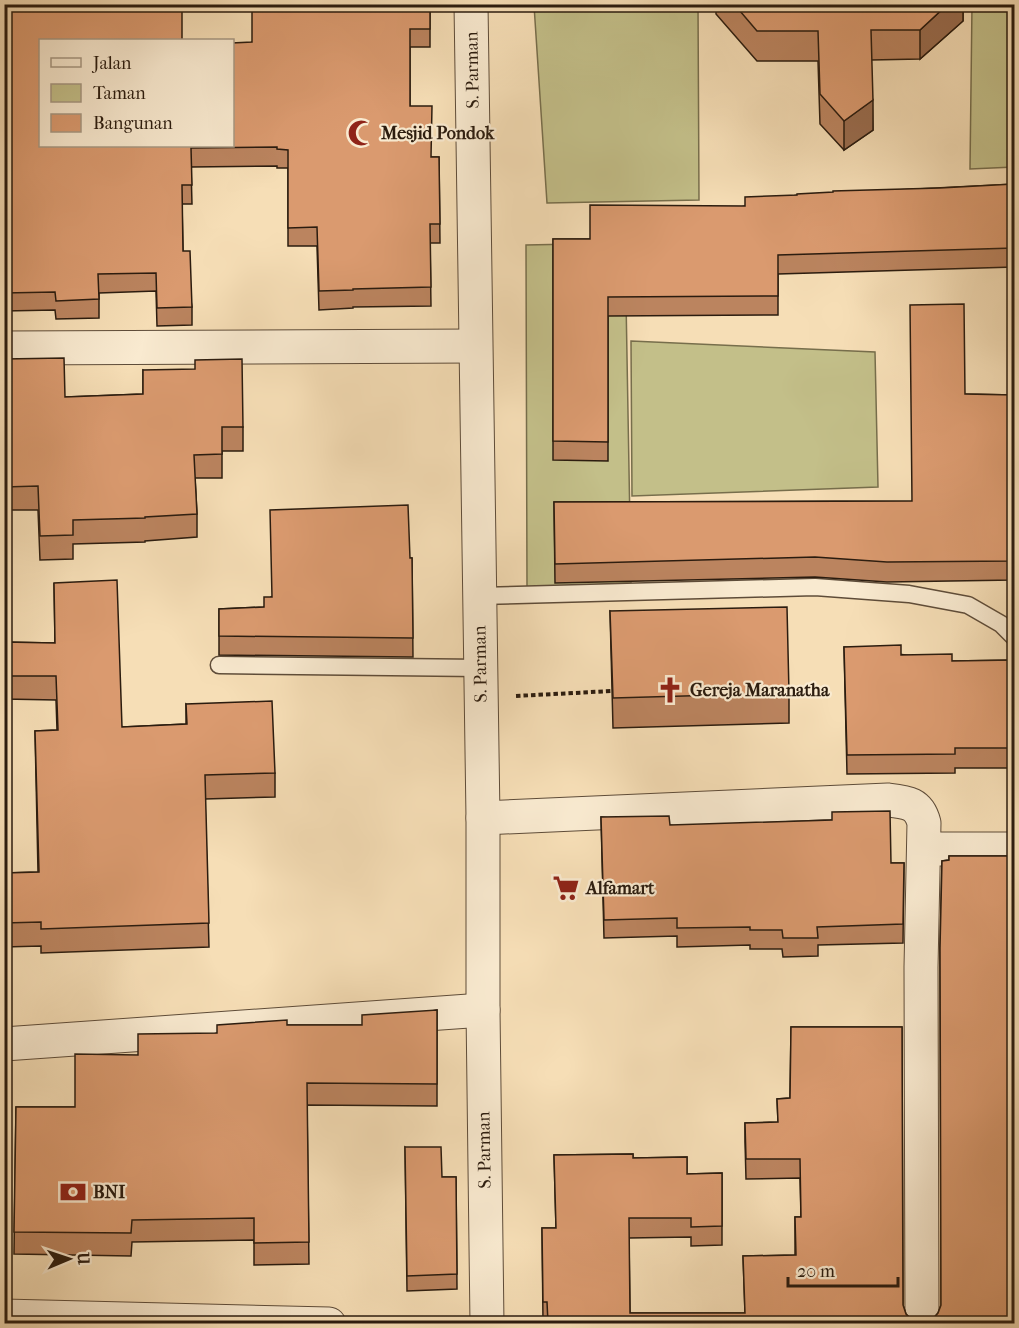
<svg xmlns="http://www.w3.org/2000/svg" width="1019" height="1328" viewBox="0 0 1019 1328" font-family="'IM FELL French Canon',serif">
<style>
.green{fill:#c3bf89;stroke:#776e4c;stroke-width:1.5}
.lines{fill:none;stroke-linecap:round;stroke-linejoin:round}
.lane-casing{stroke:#5e4c39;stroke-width:19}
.street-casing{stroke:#5e4c39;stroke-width:35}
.path{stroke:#2b1c0f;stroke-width:4;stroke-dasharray:4.5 3;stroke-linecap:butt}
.lane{stroke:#f9ead0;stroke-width:16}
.street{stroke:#f9ead0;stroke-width:33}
.wall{fill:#bb845f;stroke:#2b1c0f;stroke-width:1.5}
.shaded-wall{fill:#996c4e;stroke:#2b1c0f;stroke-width:1.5}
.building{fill:#da9a6f;stroke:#2b1c0f;stroke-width:1.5}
.labels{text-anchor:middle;stroke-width:4.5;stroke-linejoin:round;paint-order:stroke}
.street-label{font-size:18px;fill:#2b1c0f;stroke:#f9ead0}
.poi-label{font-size:18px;font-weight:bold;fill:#2b1c0f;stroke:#f9ead0;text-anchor:start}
</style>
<rect width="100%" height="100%" fill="#f6deb6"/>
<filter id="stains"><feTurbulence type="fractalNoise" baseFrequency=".00333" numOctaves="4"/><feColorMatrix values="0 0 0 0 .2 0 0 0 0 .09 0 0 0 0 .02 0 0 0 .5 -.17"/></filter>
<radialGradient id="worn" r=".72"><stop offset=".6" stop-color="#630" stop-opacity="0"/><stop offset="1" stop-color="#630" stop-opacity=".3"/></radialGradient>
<!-- green -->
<g class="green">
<polygon points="534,5 698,5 699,200 547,203"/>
<polygon points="972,5 1014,5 1014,167 970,169"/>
<polygon points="625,243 631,583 527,588 526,245"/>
<polygon points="631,341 875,352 878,487 632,496"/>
</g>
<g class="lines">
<!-- lane casing -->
<g class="lane-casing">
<g id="lane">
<polyline points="479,596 815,587 909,594 968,605 1001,624 1014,637"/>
<polyline points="219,665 481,668"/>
</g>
</g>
<!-- street casing -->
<g class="street-casing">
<g id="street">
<polyline points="471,4 483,818 483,1010 487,1324"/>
<polyline points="4,348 475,346"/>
<path d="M483,818L888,800C907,802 919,803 924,823L921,967L922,1324"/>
<polyline points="924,849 1014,849"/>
<polyline points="4,1044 483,1010"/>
<polyline points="4,1316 329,1324"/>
</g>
</g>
<!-- path -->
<polyline class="path" points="516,696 612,691"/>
<!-- lane -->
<use href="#lane" class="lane"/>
<!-- street -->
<use href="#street" class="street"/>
</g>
<!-- wall -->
<g class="wall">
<polygon points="4,4 40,146 252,42 430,4 430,47 410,47 410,106 431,157 439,157 440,243 430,243 431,306 353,307 353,308 319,310 317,246 288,246 288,168 277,168 277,166 191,167 192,204 182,204 183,251 192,307 192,325 157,326 156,291 99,293 99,318 56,319 55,310 4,311"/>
<polygon points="716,4 963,4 963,21 920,59 871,60 873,130 844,150 820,124 818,61 757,61 716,14"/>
<polygon points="1014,184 1014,267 778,274 778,315 608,316 608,461 553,460 553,239 590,239 797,195"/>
<polygon points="4,359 65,397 143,394 143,370 243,427 243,451 222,451 222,478 195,478 197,514 197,537 145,541 145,542 73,544 73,559 40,560 38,510 4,510"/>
<polygon points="965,394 1014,395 1014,580 887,582 815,577 555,583 554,502 912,501"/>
<polygon points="410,558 412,558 413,657 219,655 219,609 264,607 271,597"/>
<polygon points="54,583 122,727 186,724 186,704 275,773 275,797 205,799 209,947 41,953 41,946 4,947 4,873 38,872 35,731 57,730 56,700 4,699 4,642 55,643"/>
<polygon points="610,611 789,693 789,723 613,728"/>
<polygon points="844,647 952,661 1014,660 1014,768 955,768 955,773 847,774"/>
<polygon points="601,817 670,825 891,863 904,863 903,943 818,945 818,956 783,957 782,949 750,949 750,945 677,947 677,936 604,938"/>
<polygon points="949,856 1014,856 1014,1323 547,1323 547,1322 543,1322 542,1228 556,1228 554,1155 633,1154 633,1158 687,1157 687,1174 722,1173 722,1245 691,1246 691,1237 629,1238 630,1313 745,1313 743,1256 795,1255 795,1217 801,1217 800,1178 746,1179 745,1142 745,1123 778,1122 777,1099 790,1098 791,1027 902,1027 903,1305 906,1314 913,1321 921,1323 931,1321 938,1313 941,1305 940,948 942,861 949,860"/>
<polygon points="437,1010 437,1106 307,1105 309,1264 254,1265 254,1240 132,1242 131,1256 14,1254 16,1107 75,1107 138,1055 217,1033 287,1025 362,1025"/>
<polygon points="405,1147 442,1177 456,1177 457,1289 407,1291"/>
</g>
<!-- shaded-wall -->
<g class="shaded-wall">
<polygon points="948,4 963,4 963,21 920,59 920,30"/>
<polygon points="873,100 873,130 844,150 844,121"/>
</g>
<!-- building -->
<g class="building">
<polygon points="4,4 182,4 182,40 193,40 40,40 40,146 232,146 232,43 252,42 252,4 430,4 430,29 410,29 410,106 432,106 431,157 439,157 440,224 430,224 431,287 353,289 353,290 319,291 317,227 288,228 288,150 277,149 277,147 191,148 192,185 182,185 183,251 190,251 192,307 157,308 156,273 98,274 99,299 56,301 55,292 4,293"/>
<polygon points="734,4 948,4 920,30 871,30 873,100 844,121 820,94 818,31 757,31"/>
<polygon points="1014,184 1014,248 778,255 778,296 608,297 608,442 553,441 553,239 590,239 590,205 745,206 745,197 797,195 797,194 833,192 833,191 940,188"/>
<polygon points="964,304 965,394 1014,395 1014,561 887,562 815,557 555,564 554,502 912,501 910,305"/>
<polygon points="64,358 65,397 143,394 143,370 195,369 195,360 242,359 243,427 222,427 222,454 194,455 197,514 145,517 145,518 73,520 73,535 40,536 38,486 4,487 4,359"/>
<polygon points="408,505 410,558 412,558 413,638 219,636 219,609 264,607 264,597 272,597 270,510"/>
<polygon points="117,580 122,727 187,724 186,704 272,701 275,773 205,775 209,923 41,929 41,922 4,923 4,873 39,872 35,731 58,730 56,676 4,676 4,642 55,643 54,583"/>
<polygon points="787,607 789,693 613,698 610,611"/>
<polygon points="901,645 901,655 952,654 952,661 1014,660 1014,748 955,748 955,754 847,755 844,647"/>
<polygon points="890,811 891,863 904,863 903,924 817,927 818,938 783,938 782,930 750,930 750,927 677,928 677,918 604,920 601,817 669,816 670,825 832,820 832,812"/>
<polygon points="949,856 1014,856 1014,1323 548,1323 547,1302 543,1302 542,1228 556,1228 554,1155 633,1154 633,1158 687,1157 687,1174 722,1173 722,1226 691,1227 691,1218 629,1218 630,1313 745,1313 743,1256 796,1255 795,1217 801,1217 800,1159 746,1159 745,1123 778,1122 777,1099 790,1098 791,1027 902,1027 903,1305 906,1314 913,1321 921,1323 931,1321 938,1313 941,1305 940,948 942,861 949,860"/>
<polygon points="437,1010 437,1084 307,1083 309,1242 254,1243 254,1218 132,1220 131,1233 14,1232 16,1107 75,1107 75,1054 138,1055 138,1034 217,1033 217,1025 287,1020 287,1025 362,1025 362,1015"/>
<polygon points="405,1147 441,1147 442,1177 456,1177 457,1274 407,1276"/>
</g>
<!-- icons -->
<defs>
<g id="mosque-bare" transform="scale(2.07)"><path d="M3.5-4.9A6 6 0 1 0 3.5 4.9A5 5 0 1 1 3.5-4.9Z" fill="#8f2418" stroke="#f9ead0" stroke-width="2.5" paint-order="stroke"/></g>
<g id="church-bare" transform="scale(2.07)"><path d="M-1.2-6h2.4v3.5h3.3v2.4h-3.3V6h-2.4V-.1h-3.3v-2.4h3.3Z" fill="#8f2418" stroke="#f9ead0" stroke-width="2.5" paint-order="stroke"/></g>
<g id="supermarket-bare" transform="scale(2.07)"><path d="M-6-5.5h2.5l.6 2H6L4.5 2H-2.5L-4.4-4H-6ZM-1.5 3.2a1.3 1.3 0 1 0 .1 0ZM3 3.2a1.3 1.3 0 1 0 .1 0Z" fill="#8f2418" stroke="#f9ead0" stroke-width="2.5" paint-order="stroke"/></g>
<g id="bank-bare" transform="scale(2.07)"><path d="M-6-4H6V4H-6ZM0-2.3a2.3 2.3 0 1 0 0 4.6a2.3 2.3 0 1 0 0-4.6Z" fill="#8f2418" stroke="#f9ead0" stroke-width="2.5" paint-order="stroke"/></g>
</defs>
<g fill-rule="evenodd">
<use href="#mosque-bare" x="361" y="133"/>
<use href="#church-bare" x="670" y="690"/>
<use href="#supermarket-bare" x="566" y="888"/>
<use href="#bank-bare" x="73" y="1192"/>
</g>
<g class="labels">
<!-- street labels -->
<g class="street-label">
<text transform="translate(472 70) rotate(-91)" y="6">S. Parman</text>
<text transform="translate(480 664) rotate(-91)" y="6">S. Parman</text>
<text transform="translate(484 1150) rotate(-91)" y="6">S. Parman</text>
</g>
<!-- poi labels -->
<g class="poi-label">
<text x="381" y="139">Mesjid Pondok</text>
<text x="690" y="696">Gereja Maranatha</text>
<text x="586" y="894">Alfamart</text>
<text x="93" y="1198">BNI</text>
</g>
</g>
<!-- margin -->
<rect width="1019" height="1328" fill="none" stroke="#f6deb6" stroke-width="24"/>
<rect x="6" y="6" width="1007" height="1316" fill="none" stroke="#2b1c0f" stroke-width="3"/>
<rect x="12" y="12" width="995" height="1304" fill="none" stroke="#2b1c0f" stroke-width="1.5"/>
<!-- legend -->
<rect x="39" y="39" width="195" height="108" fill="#f9ead0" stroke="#a79883" stroke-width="1.5"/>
<rect x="51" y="58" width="30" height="9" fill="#f9ead0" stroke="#a79883" stroke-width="1.5"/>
<text x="93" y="69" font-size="18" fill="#2b1c0f">Jalan</text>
<rect x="51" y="84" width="30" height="18" fill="#c3bf89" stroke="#a79883" stroke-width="1.5"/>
<text x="93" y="99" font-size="18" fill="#2b1c0f">Taman</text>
<rect x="51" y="114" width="30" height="18" fill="#da9a6f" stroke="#a79883" stroke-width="1.5"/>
<text x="93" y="129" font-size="18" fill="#2b1c0f">Bangunan</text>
<!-- north arrow -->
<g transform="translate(69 1259) rotate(88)" stroke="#f9ead0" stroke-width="4.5" paint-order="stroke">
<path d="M0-4.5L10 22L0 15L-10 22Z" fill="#2b1c0f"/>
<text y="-9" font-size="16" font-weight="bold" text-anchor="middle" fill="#2b1c0f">U</text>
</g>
<!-- scale -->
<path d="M788 1277v9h110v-9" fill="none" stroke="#2b1c0f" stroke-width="3"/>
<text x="797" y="1277" font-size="18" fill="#2b1c0f" stroke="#f9ead0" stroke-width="4.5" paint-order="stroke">20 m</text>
<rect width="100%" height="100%" filter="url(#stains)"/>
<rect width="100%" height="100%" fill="url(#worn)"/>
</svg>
